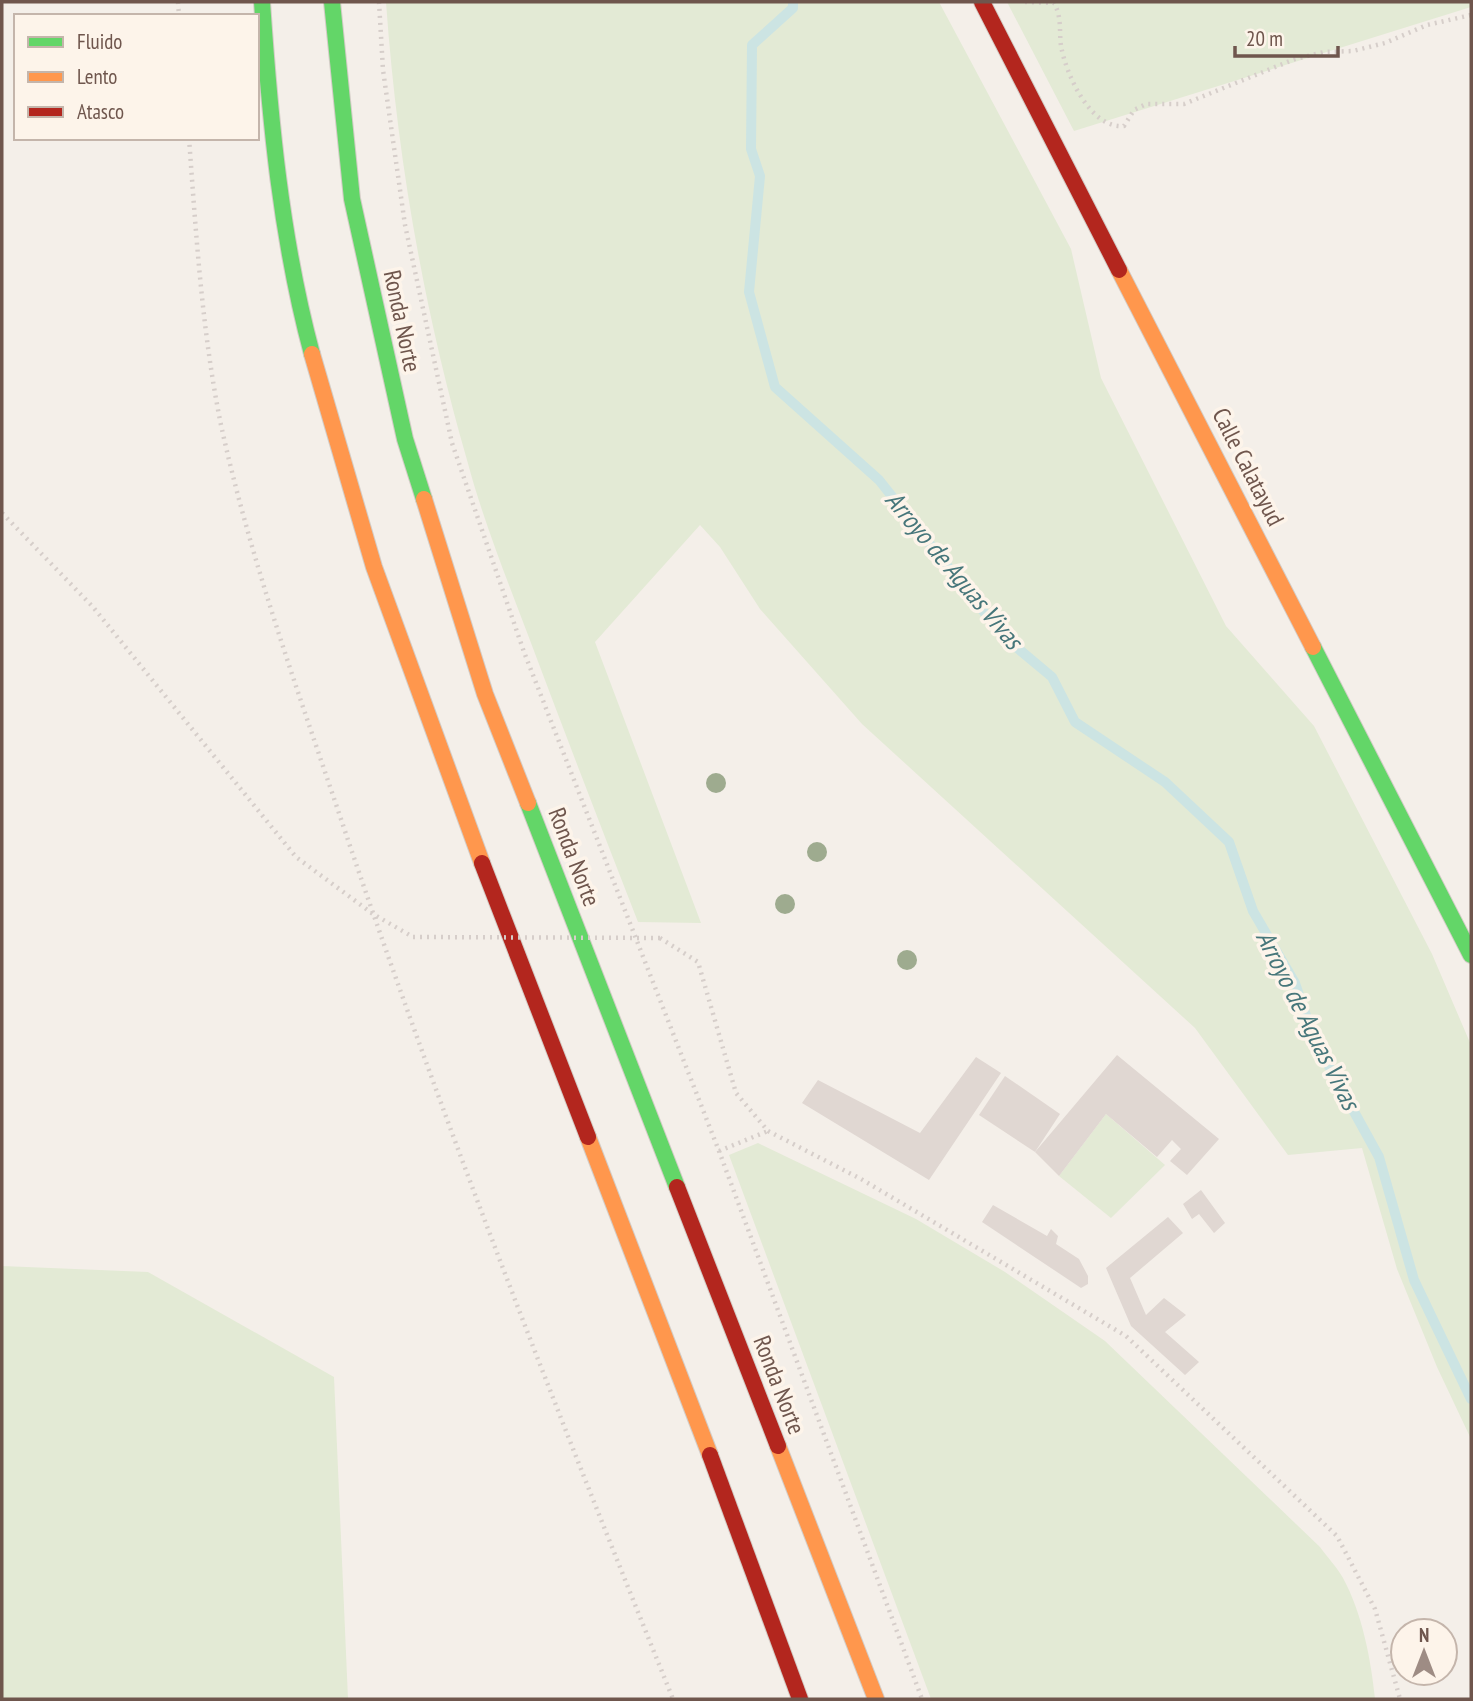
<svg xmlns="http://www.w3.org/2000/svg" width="1473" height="1701" viewBox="0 0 1473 1701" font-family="'PT Sans Narrow',sans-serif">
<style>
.green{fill:#e3ead5}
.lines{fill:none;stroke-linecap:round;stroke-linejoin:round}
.stream{stroke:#cce4e3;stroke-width:10}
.building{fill:#e0d7d2}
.fast-casing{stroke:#d3ccc6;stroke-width:18}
.slow-casing{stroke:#d3ccc6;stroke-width:18}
.jam-casing{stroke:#d3ccc6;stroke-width:18}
.path{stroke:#d6ceca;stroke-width:4.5;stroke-dasharray:2 5;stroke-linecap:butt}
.fast{stroke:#63d668;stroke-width:16}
.slow{stroke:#ff974d;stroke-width:16}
.jam{stroke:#b3261e;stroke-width:16}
.path-bridge{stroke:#d6ceca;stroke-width:4.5;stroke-dasharray:2 5;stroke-linecap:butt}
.tree{fill:#9eab8f}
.labels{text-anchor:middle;stroke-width:7;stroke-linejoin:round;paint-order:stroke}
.street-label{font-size:24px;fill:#6f564d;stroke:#fdf4ea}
.water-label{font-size:26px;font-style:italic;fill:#46767a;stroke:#fdf4ea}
</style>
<rect width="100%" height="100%" fill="#f4efe9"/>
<!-- green -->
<g class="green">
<path d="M386,2H939L1071,249L1101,378L1226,626L1314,726L1432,954L1471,1045V1439L1437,1367L1397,1269L1362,1148L1288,1155L1195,1028L862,724L760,609L720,547L700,525L595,642L701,923L638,922C601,827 564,731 528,635C506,577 483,520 467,460C424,311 397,157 386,2Z"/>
<polygon points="1007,2 1471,2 1471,7 1074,131"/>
<polygon points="1106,1114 1165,1165 1111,1218 1059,1176"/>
<path d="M758,1143L916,1219L1005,1272L1105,1341L1320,1547C1327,1557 1337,1567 1343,1578C1362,1613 1371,1659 1375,1699H931L729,1155Z"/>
<polygon points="2,1266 148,1272 334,1377 348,1699 2,1699"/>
</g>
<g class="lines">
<!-- stream -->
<polyline class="stream" points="793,2 793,8 752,45 751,149 760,176 749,292 775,387 879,480 1003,636 1052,677 1075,722 1165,782 1229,842 1253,911 1295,983 1314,1039 1379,1157 1414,1280 1471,1399"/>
</g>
<!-- building -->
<g class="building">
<polygon points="1117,1055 1219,1139 1187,1175 1170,1161 1181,1149 1172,1140 1157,1157 1106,1114 1059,1176 1035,1152"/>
<polygon points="976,1057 1001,1073 929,1180 802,1103 818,1080 920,1133"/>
<polygon points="1005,1076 1060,1114 1035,1152 979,1115"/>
<polygon points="1201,1190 1225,1223 1214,1233 1199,1214 1192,1219 1183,1204"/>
<polygon points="993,1205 1047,1236 1051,1229 1058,1236 1056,1244 1079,1259 1088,1276 1088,1284 1081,1288 982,1222"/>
<polygon points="1168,1217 1183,1233 1130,1278 1146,1315 1164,1298 1186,1315 1165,1332 1199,1362 1185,1375 1131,1326 1106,1268"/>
</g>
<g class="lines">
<!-- fast casing -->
<g class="fast-casing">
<g id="fast">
<path d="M262,2C270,120 281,239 312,354"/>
<polyline points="332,2 352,199 405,439 424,499"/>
<polyline points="1313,647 1471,955"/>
<polyline points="528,803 677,1187"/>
</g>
</g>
<!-- slow casing -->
<g class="slow-casing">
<g id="slow">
<polyline points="1119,270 1313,647"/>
<polyline points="312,354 374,567 482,863"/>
<polyline points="424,499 485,694 528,803"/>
<polyline points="588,1137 710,1455"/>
<polyline points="778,1446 876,1699"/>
</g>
</g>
<!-- jam casing -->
<g class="jam-casing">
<g id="jam">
<polyline points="982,2 1119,270"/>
<polyline points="482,863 588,1137"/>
<polyline points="677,1187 778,1446"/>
<polyline points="710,1455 800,1699"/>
</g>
</g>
<!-- path -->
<g class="path">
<polyline points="178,2 179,16"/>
<polyline points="379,2 383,70 405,225 452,443 524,652 719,1151 922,1699"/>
<path d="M1025,2L1054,3C1062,17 1059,31 1061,46C1066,74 1090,129 1124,126L1134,110L1146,104H1184L1295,59L1324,52L1353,51L1385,43L1427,25L1471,15"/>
<path d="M189,138C196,233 202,332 221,425C252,567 303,705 349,843C447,1132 559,1417 673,1699"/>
<polyline points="2,513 93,607 296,857 373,914 413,937"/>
<polyline points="660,938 698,962 736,1093 768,1131 861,1179 1126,1336 1337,1536 1375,1609 1400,1699"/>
<polyline points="719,1151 768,1131"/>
</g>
<!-- fast -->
<use href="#fast" class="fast"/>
<!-- slow -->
<use href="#slow" class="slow"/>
<!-- jam -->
<use href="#jam" class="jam"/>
<!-- path-bridge -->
<polyline class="path-bridge" points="413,937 660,938"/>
</g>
<!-- trees -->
<g class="tree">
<circle cx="716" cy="783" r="10"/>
<circle cx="817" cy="852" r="10"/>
<circle cx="785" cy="904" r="10"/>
<circle cx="907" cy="960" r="10"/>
</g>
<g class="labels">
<!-- street labels -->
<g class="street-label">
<text transform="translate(402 321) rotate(78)" y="8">Ronda Norte</text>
<text transform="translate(1248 467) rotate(63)" y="8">Calle Calatayud</text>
<text transform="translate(574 857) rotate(69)" y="8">Ronda Norte</text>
<text transform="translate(779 1385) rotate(69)" y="8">Ronda Norte</text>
</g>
<!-- water labels -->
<g class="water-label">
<text transform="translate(954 570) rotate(50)" y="9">Arroyo de Aguas Vivas</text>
<text transform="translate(1308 1020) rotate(63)" y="9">Arroyo de Aguas Vivas</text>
</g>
</g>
<!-- border -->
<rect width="1473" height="1701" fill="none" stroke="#6f564d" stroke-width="7"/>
<!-- legend -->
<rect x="14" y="14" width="245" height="126" fill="#fdf4ea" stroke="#c4b5ab" stroke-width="2"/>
<rect x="28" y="37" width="35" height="10" fill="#63d668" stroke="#c4b5ab" stroke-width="2"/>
<text x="77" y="49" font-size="21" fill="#6f564d">Fluido</text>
<rect x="28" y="72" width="35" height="10" fill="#ff974d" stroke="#c4b5ab" stroke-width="2"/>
<text x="77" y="84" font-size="21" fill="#6f564d">Lento</text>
<rect x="28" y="107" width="35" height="10" fill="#b3261e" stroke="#c4b5ab" stroke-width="2"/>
<text x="77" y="119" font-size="21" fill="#6f564d">Atasco</text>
<!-- north arrow -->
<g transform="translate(1424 1652)"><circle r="33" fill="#fdf4ea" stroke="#c4b5ab" stroke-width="2"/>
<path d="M0-5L12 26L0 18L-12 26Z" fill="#9e8c84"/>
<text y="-10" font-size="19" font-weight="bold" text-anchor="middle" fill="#6f564d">N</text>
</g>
<!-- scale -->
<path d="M1235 46v10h103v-10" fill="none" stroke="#6f564d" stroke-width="3.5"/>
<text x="1246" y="46" font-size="21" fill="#6f564d" stroke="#fdf4ea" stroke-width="5" paint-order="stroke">20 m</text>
</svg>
